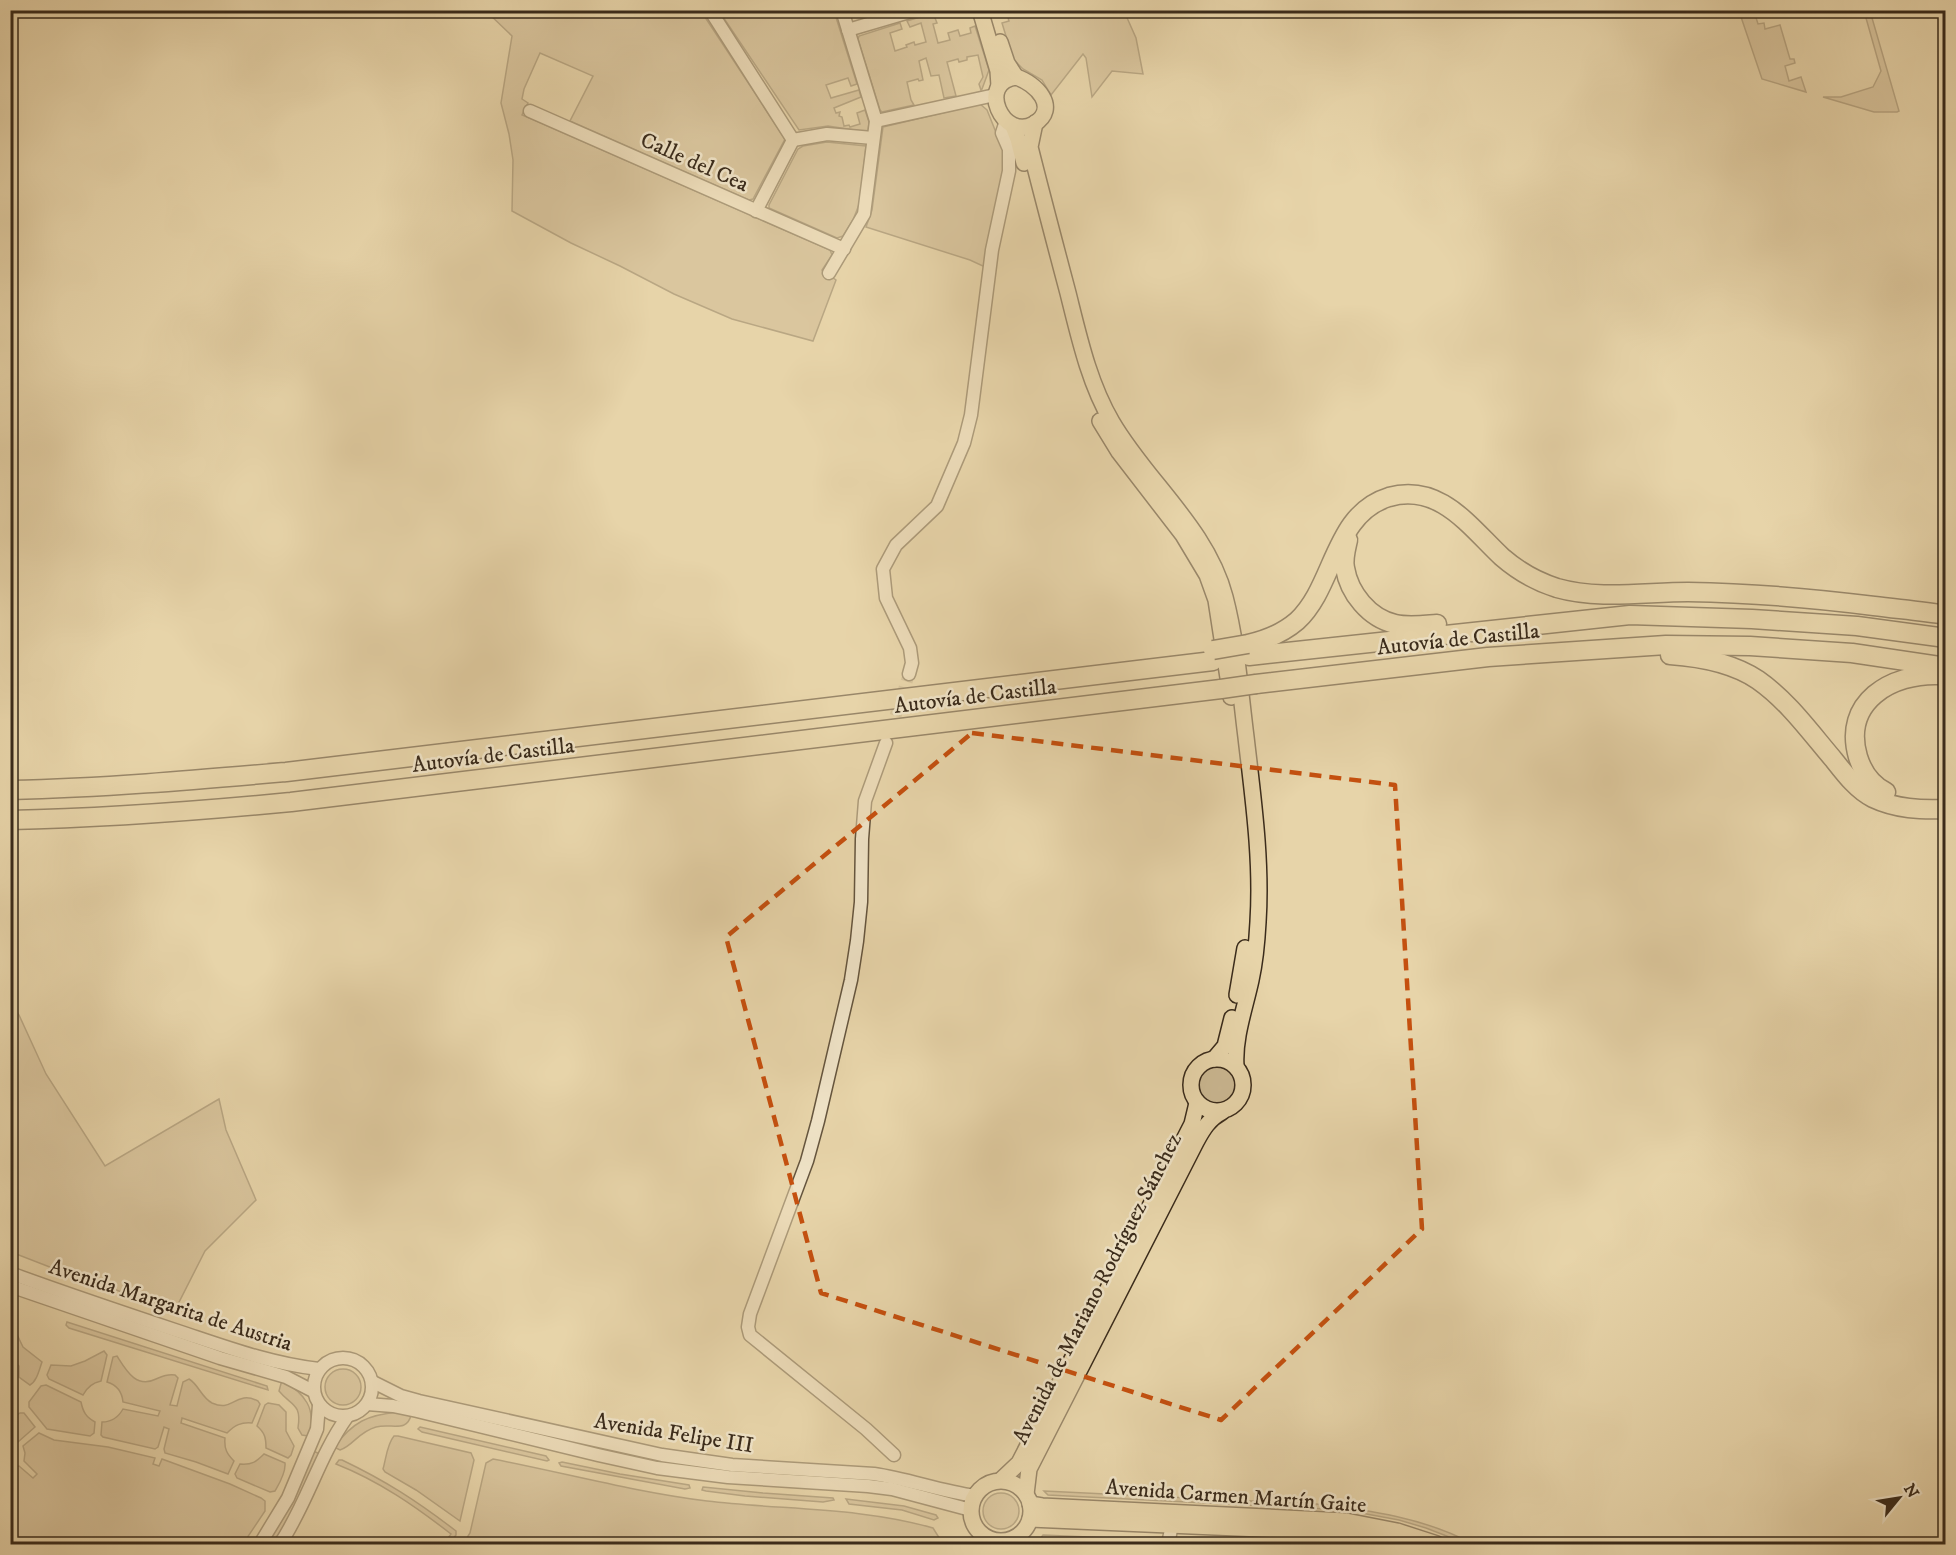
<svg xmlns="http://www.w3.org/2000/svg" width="1956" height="1555" viewBox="0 0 1956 1555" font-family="'IM FELL DW Pica',serif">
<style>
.green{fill:#cab791;stroke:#827156;stroke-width:1.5}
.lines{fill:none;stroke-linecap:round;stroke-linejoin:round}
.minor-tunnel{stroke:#c4b28d;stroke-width:12;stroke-dasharray:12 6;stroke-linecap:butt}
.minor-casing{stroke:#65553e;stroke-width:15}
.major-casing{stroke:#3a2b1b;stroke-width:18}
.highway-casing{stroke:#3a2b1b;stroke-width:21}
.minor{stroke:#efe3c7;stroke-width:12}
.major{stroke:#e7d4a9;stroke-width:15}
.highway{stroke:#e7d4a9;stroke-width:18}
.highway-bridge-casing{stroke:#3a2b1b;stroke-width:21;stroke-linecap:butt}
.highway-bridge{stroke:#e7d4a9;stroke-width:18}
.marked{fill:none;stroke:#c5500f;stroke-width:4.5;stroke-dasharray:12 8;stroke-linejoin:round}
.labels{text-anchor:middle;stroke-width:5;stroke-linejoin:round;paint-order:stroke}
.street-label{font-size:22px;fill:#3a2b1b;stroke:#efe3c7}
</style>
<rect width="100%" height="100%" fill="#e7d4a9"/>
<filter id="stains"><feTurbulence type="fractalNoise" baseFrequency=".00333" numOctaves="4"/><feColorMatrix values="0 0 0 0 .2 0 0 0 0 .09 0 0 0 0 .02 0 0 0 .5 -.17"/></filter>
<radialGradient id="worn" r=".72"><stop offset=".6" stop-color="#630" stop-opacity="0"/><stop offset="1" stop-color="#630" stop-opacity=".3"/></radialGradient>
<!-- green -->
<g class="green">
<polygon points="486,11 701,11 785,139 753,199 749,200 570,121 593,76 540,53 524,89 522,99 528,103 522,115 830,250 832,255 822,270 836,280 813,341 732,319 674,294 620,266 571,243 512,211 513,160 509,134 501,103 512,36"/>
<polygon points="719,11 834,11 857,84 851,86 848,78 826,85 831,98 859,90 861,97 834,108 836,113 840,112 839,116 842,117 844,126 849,125 850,127 860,124 857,113 865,110 869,122 868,132 828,126 799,130"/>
<polygon points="1006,11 1124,11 1136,38 1143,74 1112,71 1092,97 1086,58 1083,54 1051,95 1042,80 1023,69 1013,59 1002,23 1009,21"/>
<polygon points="1739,11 1754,11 1758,24 1764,23 1765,29 1780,25 1790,59 1794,59 1795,63 1785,66 1789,81 1801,77 1806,92 1762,79"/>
<polygon points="1864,11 1870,11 1899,111 1897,112 1874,112 1823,97 1841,97 1873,87 1881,71"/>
<polygon points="933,13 937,23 933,24 938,43 950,40 948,33 958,30 960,36 971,33 970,28 975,26 989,70 982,89 981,90 979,84 983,77 978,55 967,57 967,60 959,62 958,59 947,62 956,96 944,98 939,75 931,76 926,58 919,61 923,80 919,81 918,79 907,82 911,100 914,105 882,112 880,110 858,39 859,36 900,23 902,29 890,33 895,51 907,47 906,45 914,42 915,45 926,42 921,23 910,27 907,21"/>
<polygon points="980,104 987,110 1003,150 1004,167 987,268 970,260 866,227 872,210 883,127"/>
<polygon points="827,142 866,146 860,202 853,220 843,236 837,238 769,208 769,205 798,149 803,146"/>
<polygon points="11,1003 19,1015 46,1074 105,1166 219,1099 226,1130 256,1200 205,1251 175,1310 60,1271 11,1252"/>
<circle cx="1217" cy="1086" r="20"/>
<path d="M11,1322L23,1347L42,1362C39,1370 37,1381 30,1385L19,1377V1366L11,1359Z"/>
<polygon points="67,1322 267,1386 268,1390 69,1328 66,1325"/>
<path d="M104,1351L107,1355L101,1381C92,1383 87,1387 83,1395L49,1379L47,1375L51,1365L71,1366L85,1361Z"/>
<path d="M117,1356C126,1370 136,1389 156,1379C163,1376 168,1374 175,1375L178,1378L170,1405L177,1406L183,1382L189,1379C199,1385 201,1397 212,1403C228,1410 230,1401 244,1398C249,1397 254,1399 258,1401L260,1404L252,1423C241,1422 235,1425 227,1433L182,1418L181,1423L225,1438C224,1449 227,1454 234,1461L228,1474L196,1462L165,1453L164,1449L169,1429L164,1427L158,1447L155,1449L103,1437L101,1435L102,1422C112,1422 118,1418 123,1409L158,1416L160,1411L123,1402C122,1391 117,1385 107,1382L113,1357Z"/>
<circle cx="343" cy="1387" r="18"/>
<path d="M282,1380C304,1393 318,1409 308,1436L302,1435L298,1428C302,1403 291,1406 279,1391Z"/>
<path d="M46,1385L81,1402C83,1412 86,1417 95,1422L94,1433L90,1436L47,1429L29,1407V1402L41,1386Z"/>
<path d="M268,1403L279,1405L286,1412V1431L294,1446L291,1455L288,1458L266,1448C266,1438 265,1433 257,1426L265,1405Z"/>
<path d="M398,1412L411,1415C407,1433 391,1423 376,1427C358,1432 353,1446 340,1450L334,1447C353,1422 367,1415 398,1412Z"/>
<polygon points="20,1413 24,1413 35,1427 18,1442 11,1440 10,1420"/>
<polygon points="420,1427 546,1456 549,1460 547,1461 422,1432 418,1429"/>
<polygon points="39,1433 54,1440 108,1447 155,1458 153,1464 159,1466 162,1459 230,1484 261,1498 265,1501 265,1511 243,1544 11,1544 11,1468 19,1466 33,1478 37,1474 24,1461 25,1453 23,1446"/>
<path d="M394,1436H398L471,1453L474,1460L460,1521L416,1490L385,1472L383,1469C386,1459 387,1444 394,1436Z"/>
<polygon points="313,1451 320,1454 293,1511 274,1544 267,1544 287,1511"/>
<path d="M264,1454L285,1463C286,1473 279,1484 275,1491L270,1492L237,1478L235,1474L240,1464C252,1465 256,1462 264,1454Z"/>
<path d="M493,1459C565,1473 635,1492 707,1501C783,1510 860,1507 933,1528L943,1544H463L470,1533L486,1463Z"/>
<path d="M339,1460H342C386,1481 417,1501 456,1531V1535L449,1544H444L451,1534C415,1506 379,1481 336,1464Z"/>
<polygon points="562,1462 620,1474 689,1485 690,1488 685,1489 561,1466 559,1463"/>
<polygon points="703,1487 763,1493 833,1498 834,1500 823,1502 745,1496 706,1491 702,1490"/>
<path d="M1044,1491L1316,1504C1369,1510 1425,1518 1473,1544H1467L1426,1528L1399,1520L1345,1510L1048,1495Z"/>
<circle cx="1001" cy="1511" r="18"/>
<polygon points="846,1499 904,1506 936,1515 938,1518 934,1520 902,1510 849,1504"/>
<polygon points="1043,1535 1156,1540 1155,1544 1036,1544"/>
</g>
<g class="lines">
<!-- minor-tunnel -->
<polyline class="minor-tunnel" points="890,733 909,674"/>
<!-- minor casing -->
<g class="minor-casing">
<g id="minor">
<polyline points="710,10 793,140"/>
<polyline points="941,10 945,10"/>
<polyline points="848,30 916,10"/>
<polyline points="530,111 844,249"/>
<polyline points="876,121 995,95"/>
<polyline points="793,140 827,134 873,138"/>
<polyline points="756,211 793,140"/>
<polyline points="829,273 864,214 876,121 842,10"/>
<polyline points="909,674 912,663 910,648 886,598 883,569 896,545 937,506 964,443 971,415 992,250 1009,171 1009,149 1002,133 1006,121"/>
<polyline points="886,743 865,801 862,839 861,902 857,941 851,980 818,1121 807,1161 750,1314 748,1327 750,1335 866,1429 894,1455"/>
<path d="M10,1273C67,1294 124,1313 181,1332C226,1347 272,1364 319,1369"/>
<polyline points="10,1286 220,1358 286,1377 313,1391"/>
<circle cx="343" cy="1387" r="29"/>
<path d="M373,1382L401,1396L419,1401L662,1455L732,1465L874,1474C908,1479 940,1491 975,1496"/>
<polyline points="367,1404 393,1406 417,1411 598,1455 657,1468 728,1477 868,1486 892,1489 971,1510"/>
<polyline points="260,1544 288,1498 317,1429 319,1405"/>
<path d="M280,1544C307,1504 319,1456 347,1417"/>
<polyline points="1168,1544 1172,1525 1170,1518"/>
</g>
</g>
<!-- major casing -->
<g class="major-casing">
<g id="major">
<polyline points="980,10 998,71 999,86"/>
<polyline points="1000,42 1007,63 1016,77"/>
<path d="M1016,77C1036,83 1060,108 1034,124C1003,142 976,82 1016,77Z"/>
<path d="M1035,123L1030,147C1042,195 1055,244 1068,293C1079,337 1089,383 1112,422C1147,482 1207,528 1225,597C1237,643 1240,690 1246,737C1253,798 1262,860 1258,922C1257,941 1255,962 1251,980C1245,1008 1234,1038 1236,1066"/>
<polyline points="1013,126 1018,139 1024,163"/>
<polyline points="1100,421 1119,452 1183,535 1207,575 1216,600 1231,697"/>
<polyline points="1237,995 1245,948"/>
<circle cx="1217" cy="1085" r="26"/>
<polyline points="1214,1059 1225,1046 1232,1018"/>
<polyline points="1001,1480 1019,1463 1192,1124 1197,1103"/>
<circle cx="1001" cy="1511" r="30"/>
<path d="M1026,1494L1029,1469L1196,1142C1203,1129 1209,1119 1222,1112"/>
<polyline points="1030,1504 1042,1506 1346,1521 1397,1531 1437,1544"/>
<polyline points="1030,1519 1310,1531 1342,1533 1399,1544"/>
</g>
</g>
<!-- highway casing -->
<g class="highway-casing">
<g id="highway">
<path d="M1348,540C1346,549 1343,559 1345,568C1349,593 1369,618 1395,624C1408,627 1423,625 1437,624"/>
<path d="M1248,644C1266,640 1283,633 1297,621C1335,586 1333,514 1389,497C1440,483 1469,526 1502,557C1517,570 1538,582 1557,588C1599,600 1646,592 1688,592C1750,593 1812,598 1874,606C1897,609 1922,611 1946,615"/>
<path d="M1670,655C1699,657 1733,663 1758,680C1788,701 1810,732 1834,760C1845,774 1857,790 1873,798C1896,809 1921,810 1946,809"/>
<polyline points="1249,656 1630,615 1752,619 1857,626 1946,638"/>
<polyline points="1256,684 1488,657 1666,645 1750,646 1852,653 1946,667"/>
<path d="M10,790C103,788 194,780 286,772L1213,661"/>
<path d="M1886,792C1872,785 1863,773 1858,757C1842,702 1891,673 1940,675"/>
<path d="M10,820C104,818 197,811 291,802L1221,689"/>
</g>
</g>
<!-- minor -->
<use href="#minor" class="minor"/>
<!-- major -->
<use href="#major" class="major"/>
<!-- highway -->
<use href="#highway" class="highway"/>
<!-- highway-bridge casing -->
<g class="highway-bridge-casing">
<g id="highway-bridge">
<polyline points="1213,650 1248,644"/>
<polyline points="1221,689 1256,684"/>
</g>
</g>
<!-- highway-bridge -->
<use href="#highway-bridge" class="highway-bridge"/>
</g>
<!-- marked area -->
<path d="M0 0H1956V1555H0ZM972,733L1395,785L1422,1229L1221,1420L821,1293L726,937Z" fill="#e7d4a9" fill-opacity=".55" fill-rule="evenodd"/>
<path class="marked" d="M972,733L1395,785L1422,1229L1221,1420L821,1293L726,937Z"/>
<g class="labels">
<!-- street labels -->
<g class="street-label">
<text transform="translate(695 161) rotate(24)" y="8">Calle del Cea</text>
<text transform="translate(1458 638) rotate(-6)" y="8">Autovía de Castilla</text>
<text transform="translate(975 695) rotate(-7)" y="8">Autovía de Castilla</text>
<text transform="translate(493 754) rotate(-7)" y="8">Autovía de Castilla</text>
<text transform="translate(1096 1288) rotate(-63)" y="8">Avenida de Mariano Rodríguez Sánchez</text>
<text transform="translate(171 1304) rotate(18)" y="8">Avenida Margarita de Austria</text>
<text transform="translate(674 1432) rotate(9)" y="8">Avenida Felipe III</text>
<text transform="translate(1236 1495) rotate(4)" y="8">Avenida Carmen Martín Gaite</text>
</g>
</g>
<!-- margin -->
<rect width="1956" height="1555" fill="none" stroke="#e7d4a9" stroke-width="36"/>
<rect x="12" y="12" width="1932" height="1531" fill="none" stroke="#3a2b1b" stroke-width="3"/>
<rect x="18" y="18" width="1920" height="1519" fill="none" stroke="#3a2b1b" stroke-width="1.5"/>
<!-- north arrow -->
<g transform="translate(1899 1498) rotate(60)" stroke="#efe3c7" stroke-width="4.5" paint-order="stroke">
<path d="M0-4.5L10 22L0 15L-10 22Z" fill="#3a2b1b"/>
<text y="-9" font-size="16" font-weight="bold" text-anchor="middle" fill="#3a2b1b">N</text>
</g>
<rect width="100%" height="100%" filter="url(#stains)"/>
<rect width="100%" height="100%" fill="url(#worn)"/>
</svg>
